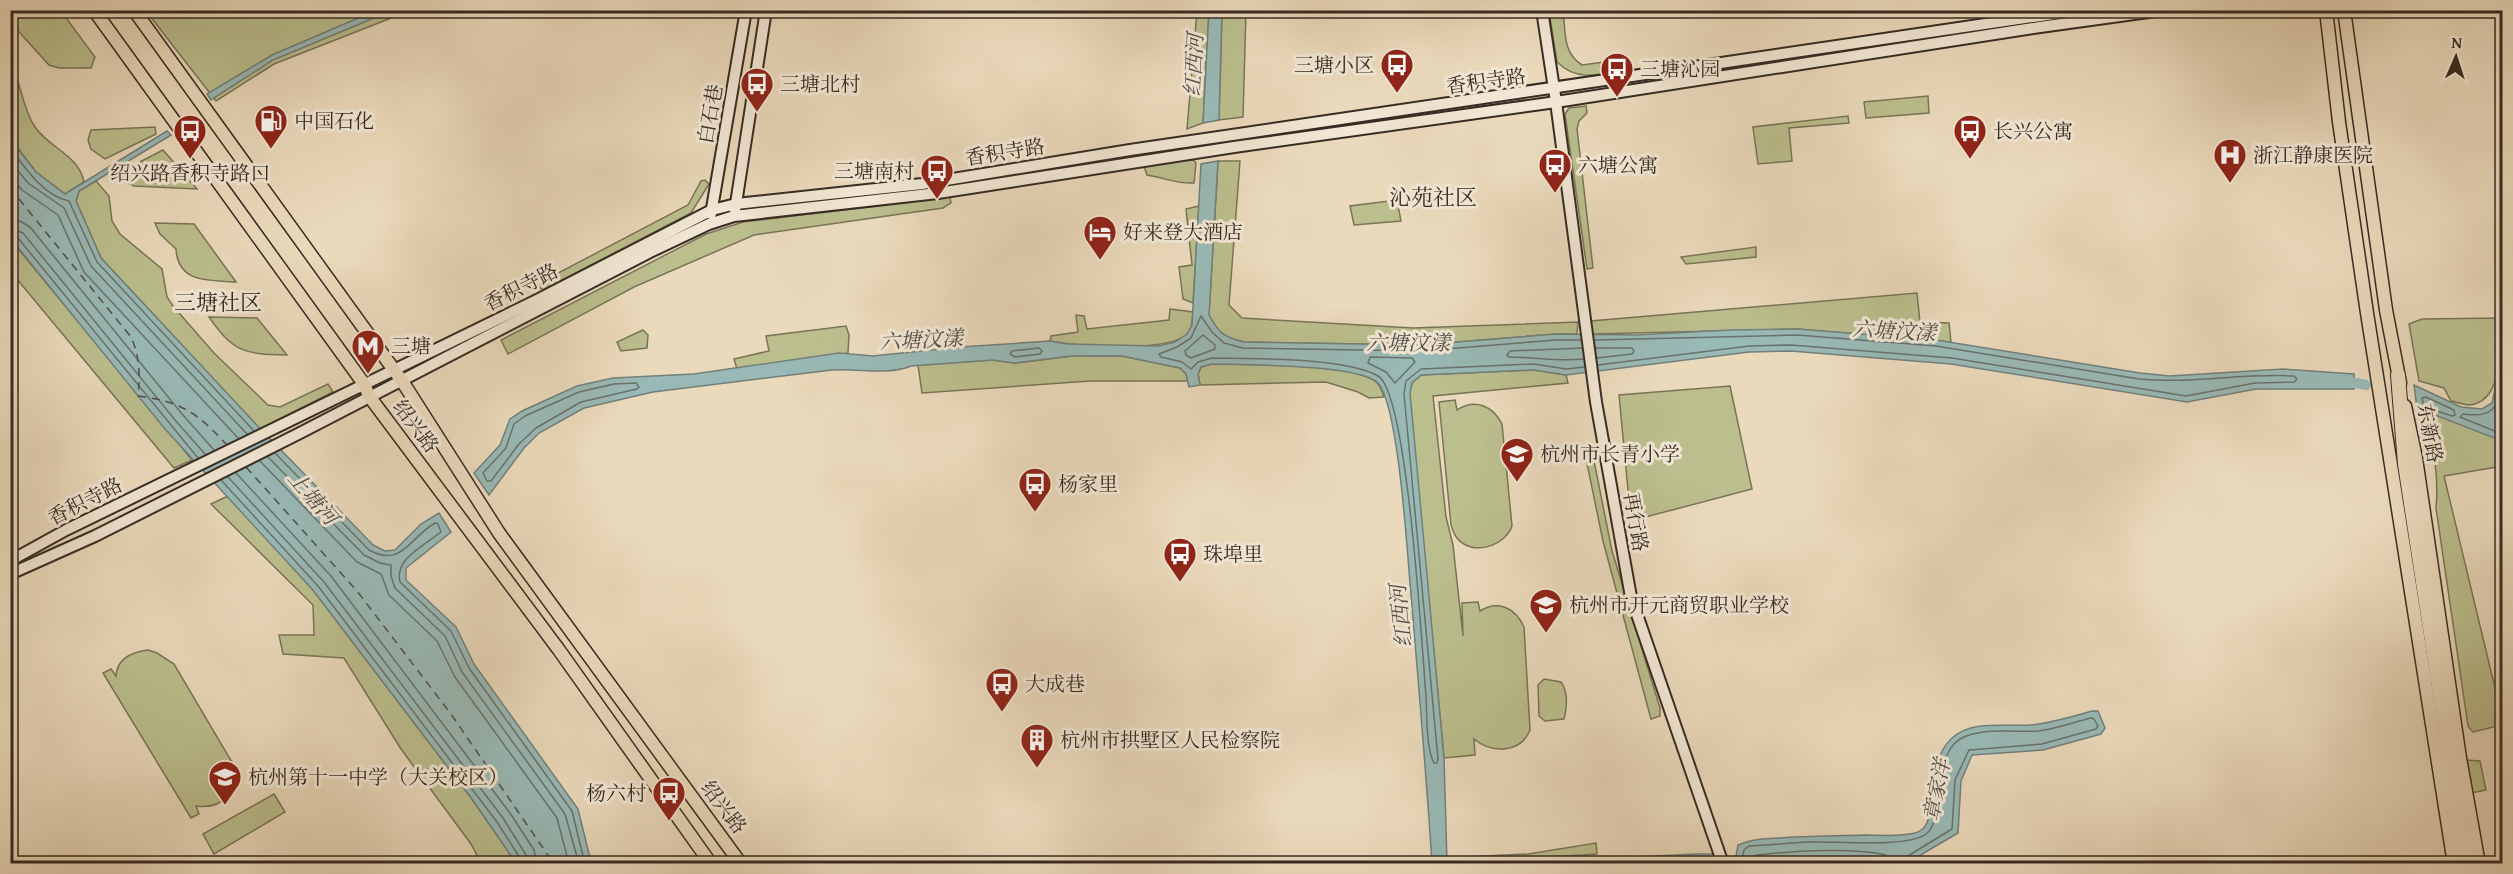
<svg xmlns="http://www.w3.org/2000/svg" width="2513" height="874" viewBox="0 0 2513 874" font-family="'Gentium Book Plus','Noto Serif SC',serif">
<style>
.green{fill:#bbbe8d;stroke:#797458;stroke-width:1.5}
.water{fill:#99b9b6;stroke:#72807b;stroke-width:1.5}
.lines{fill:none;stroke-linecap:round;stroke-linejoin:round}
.shore{stroke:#68726c;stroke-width:1.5}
.canal{stroke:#99b9b6;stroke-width:10}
.ferry{stroke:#504e48;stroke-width:1.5;stroke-dasharray:8 6;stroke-linecap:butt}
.secondary-casing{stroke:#372b23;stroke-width:14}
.primary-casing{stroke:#372b23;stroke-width:15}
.highway-casing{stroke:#372b23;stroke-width:16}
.secondary{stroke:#f1e6d3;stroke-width:10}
.primary{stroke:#ead9bb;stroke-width:12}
.highway{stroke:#ead9bb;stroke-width:14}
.labels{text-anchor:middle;stroke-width:6;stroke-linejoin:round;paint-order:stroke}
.poi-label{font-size:20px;fill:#372b23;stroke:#f1e6d3;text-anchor:start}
.street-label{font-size:20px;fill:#372b23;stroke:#f1e6d3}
.water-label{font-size:21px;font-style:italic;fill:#504e48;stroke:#f1e6d3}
.quarter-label{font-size:22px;fill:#372b23;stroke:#f1e6d3}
</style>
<rect width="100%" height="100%" fill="#ead9bb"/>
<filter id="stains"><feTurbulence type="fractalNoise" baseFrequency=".00333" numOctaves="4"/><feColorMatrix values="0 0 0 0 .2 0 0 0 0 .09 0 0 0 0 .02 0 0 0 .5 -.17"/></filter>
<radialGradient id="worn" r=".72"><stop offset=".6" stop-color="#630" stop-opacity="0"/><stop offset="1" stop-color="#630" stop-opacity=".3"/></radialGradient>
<!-- green -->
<g class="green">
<polygon points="10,11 61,11 95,57 91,68 59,68 49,65 11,23"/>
<polygon points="146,11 409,11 274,64 216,101"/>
<polygon points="1197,11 1209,11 1203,123 1187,129"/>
<polygon points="1222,11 1246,11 1243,117 1219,120"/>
<path d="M1549,11H1563C1566,32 1562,52 1582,65L1612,61L1621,63L1618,71C1595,76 1575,80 1557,62Z"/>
<path d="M10,61C21,81 22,108 35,127C49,148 79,155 84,182L65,194L36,172L11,139Z"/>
<polygon points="1928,96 1929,113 1866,118 1864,102"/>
<polygon points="1586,106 1587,113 1579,121 1577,129 1593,268 1587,269 1565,114 1569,108"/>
<polygon points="1848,116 1849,123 1789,128 1792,161 1758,164 1753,127"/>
<polygon points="155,127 156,134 105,159 91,149 88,140 91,130"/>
<polygon points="163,150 197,189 134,186 126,182 122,175 124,170"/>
<path d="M1192,159L1196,163L1194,183C1176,184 1165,178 1147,175L1144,166Z"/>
<polygon points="1218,161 1240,161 1229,305 1242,318 1413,328 1578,322 1577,334 1556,334 1420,345 1244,342 1228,338 1217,329 1209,315"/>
<polygon points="705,180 709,184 691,213 543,290 539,287 541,282 688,205 701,181"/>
<polygon points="96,181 109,196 112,221 120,234 162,269 167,297 173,306 214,353 268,405 280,407 328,384 333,392 260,429 101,258 76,201 79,191"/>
<polygon points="950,197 951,203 943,208 754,235 634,287 508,354 501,340 706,234 743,222"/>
<polygon points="1397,200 1401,221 1354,225 1350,206"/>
<polygon points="1199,206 1193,303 1183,299 1179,267 1192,265 1186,209"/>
<path d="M155,223L194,224L236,282C210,280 178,284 176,249L160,234Z"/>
<polygon points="10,239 192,460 174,468 11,272"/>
<polygon points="1756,247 1756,257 1686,264 1681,257"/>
<polygon points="1917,293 1920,322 1949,323 1951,342 1797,329 1592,334 1591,321"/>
<path d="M1170,309L1193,312C1192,320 1193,328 1187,334C1168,353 1077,346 1050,341L1051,336L1078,332L1076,315L1084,316L1087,329L1169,320Z"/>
<path d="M209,317L257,318L287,355C245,354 234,353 209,317Z"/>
<path d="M2501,318C2500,343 2505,402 2469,405C2464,405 2456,402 2451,401L2444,388L2419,381L2409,324L2422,319Z"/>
<polygon points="846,326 849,335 848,353 737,369 734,359 769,351 766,336"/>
<polygon points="643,330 648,335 647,348 621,351 617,342"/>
<polygon points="1072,356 1122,356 1180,368 1186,374 1188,381 1090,381 922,393 918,365 993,360 1015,363"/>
<path d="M1212,364C1247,365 1350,363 1375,381C1380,384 1382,391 1384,397L1369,398L1358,392L1326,382L1200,385L1198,374L1201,367Z"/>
<path d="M1534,370L1566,375L1568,383L1433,396L1446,517L1453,545L1463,636L1462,603L1478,602L1480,611C1499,599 1516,609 1524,627L1530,730C1521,753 1492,754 1474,739L1475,755L1444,758L1409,393L1412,383L1421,375Z"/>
<polygon points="1730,386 1752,489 1638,519 1630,511 1619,395"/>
<path d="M1455,400L1457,410C1475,398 1493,406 1502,424L1512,526C1505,546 1472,557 1457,538C1454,535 1453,530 1451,525L1439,402Z"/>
<path d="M2423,412H2437L2502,438V466L2444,476L2502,717V725L2473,732L2468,726L2436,508C2439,476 2433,442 2423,412Z"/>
<polygon points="1591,446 1612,551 1660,708 1660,716 1651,719 1603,541 1584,449"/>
<polygon points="228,496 313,590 472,799 516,863 481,863 471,844 401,749 344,658 283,654 279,635 314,635 313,605 211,504"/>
<path d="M148,650L157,653L174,664L233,764C235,790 226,810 196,806L199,814L191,818L103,673L111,669L116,676C117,659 132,652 148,650Z"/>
<path d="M1544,679L1561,682C1568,692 1567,707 1564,719L1545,721L1539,716L1538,685Z"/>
<polygon points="2466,760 2480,761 2486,790 2471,793"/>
<polygon points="274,794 285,812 214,854 203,834"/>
<polygon points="1596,843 1597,854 1466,862 1465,857 1528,854"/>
</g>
<!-- water -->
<g class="water">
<polygon points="377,10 391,11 273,60 211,100 207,94 272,55"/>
<polygon points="1209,11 1222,11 1219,120 1203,123"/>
<polygon points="167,131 171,135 79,191 76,201 101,258 252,420 373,545 385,551 395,550 421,524 439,513 451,532 406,568 406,580 456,627 474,664 578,809 589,854 595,863 516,863 472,799 313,590 165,429 11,239 10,139 36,172 65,194"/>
<path d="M1218,161L1209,315C1219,333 1223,337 1244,342L1420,345L1556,334L1636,335L1731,330L1797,329L1936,340L2140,373L2170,376L2283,369L2354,374V389H2256L2187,402L1951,364L1791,351L1749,352L1566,375L1534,370L1421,375L1412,383L1410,393L1444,758L1447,863H1432C1426,770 1418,677 1410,583C1407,548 1398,404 1378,383C1359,364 1242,365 1212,364L1201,367L1198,374L1200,385L1189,387L1186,374L1180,368L1122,356H1072L1014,363L993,360L911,366C886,376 859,368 832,370L653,392L584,408L539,433L524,448L489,495L474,473L500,445L510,419L522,411L577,386L613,378L694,374L839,353L873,356L960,347L1050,341L1067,344L1159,346L1175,342L1187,334L1192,325L1201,164Z"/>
<path d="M2502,181V441L2417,408L2414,385L2461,407L2482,409L2492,403C2505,350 2495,299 2496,246C2496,225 2500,203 2502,181Z"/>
<path d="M2092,711H2098L2105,728L2101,734L2043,750L1972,755L1961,781L1958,833L1907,863L1870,858L1801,857L1735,862L1738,845C1751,839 1764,839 1778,838C1807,836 1836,836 1865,835C1881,835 1899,837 1915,833C1932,828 1928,812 1930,799C1932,781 1937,752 1951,739C1973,717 2012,729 2039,724C2057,721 2075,716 2092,711Z"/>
<polygon points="1695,854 1722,854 1731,862 1502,864"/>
</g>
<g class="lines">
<!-- shore -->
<g class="shore">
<path d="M10,148C25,168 44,196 69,201L97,262L254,431"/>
<polyline points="10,161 28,183 64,208 91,266 247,434"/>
<polyline points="10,176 22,190 58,215 84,272 238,438"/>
<polyline points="10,219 20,221 30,227 182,414 214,450"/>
<polyline points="10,228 23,233 175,420 205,454"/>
<polyline points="10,236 18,238 198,458"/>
<polygon points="1203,335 1215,345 1215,349 1191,358 1186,355 1185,351"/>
<path d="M1581,340H1556L1420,351L1243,348L1224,343L1212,332L1201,316L1191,338L1177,347L1159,354L1161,357L1182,362L1191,369L1198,362L1212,358C1252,359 1345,357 1378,376C1408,393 1422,651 1426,696C1427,714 1426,749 1434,763H1437L1438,759L1404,394L1406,381L1421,369L1534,364L1566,369L1585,367"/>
<path d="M1595,340L1797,335L1936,346L2139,379C2191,384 2242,373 2294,376L2297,379L2294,382L2255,383L2186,396L1952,358L1791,345L1749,346L1598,365"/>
<polygon points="1039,348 1042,351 1040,354 1015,357 1010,354 1012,351"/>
<path d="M1582,348L1510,351L1507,355L1509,357C1535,357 1558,362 1584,359"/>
<polyline points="1596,348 1632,348 1634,351 1632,354 1597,358"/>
<polygon points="1370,357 1412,358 1415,362 1395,383 1386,372 1368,363"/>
<polygon points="614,384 636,383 639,387 637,389 581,402 536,428 519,444 491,481 487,481 483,473 506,448 514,424 525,416 579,392"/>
<path d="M2502,384C2496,410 2492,418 2463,414L2460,417L2502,434"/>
<polygon points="2426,397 2454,410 2455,415 2452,416 2428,408 2423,403 2422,398"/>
<path d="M275,453L369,550C402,568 409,538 435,523L438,524L441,532C425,545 394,559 400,582L451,631L469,668L572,811L583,856L588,864"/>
<polyline points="268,457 364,555 380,563 391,565 391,576 395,588 445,636 462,672 565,814 579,864"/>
<polyline points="260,461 357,562 381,574 389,595 437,641 455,677 557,818 569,864"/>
<polyline points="236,473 331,576 510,813 534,850 537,864"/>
<polyline points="228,477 324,582 503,818 526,855 528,864"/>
<polyline points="221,480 318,586 497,822 520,858 521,864"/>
<polyline points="1628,864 1715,860"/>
<path d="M1741,864L1744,850L1749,846C1769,845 1789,843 1809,842C1834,841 1908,848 1926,834C1939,824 1935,801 1939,787C1942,773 1944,755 1954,744C1971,725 2015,733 2038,731C2056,729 2074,722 2091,718L2094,719L2098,726L2096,729L2042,744L1969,750L1955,780L1952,829L1908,856L1905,864"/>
<path d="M1751,864L1752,858L1757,855C1792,851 1853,847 1886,855L1890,864"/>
</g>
<!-- canal -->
<polyline class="canal" points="2340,380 2366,385"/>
<!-- ferry -->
<g class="ferry">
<path d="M10,188L131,337C140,357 140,375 138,396C183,402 197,413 227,445"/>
<polyline points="246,467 357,591 451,714 554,864"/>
</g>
<!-- secondary casing -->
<g class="secondary-casing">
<g id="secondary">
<polyline points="1542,10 1556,102 1596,402 1631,597 1723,864"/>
<polyline points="735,210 766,10"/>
<polyline points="711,214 746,10"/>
<polyline points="10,561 66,530 535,301 712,210 736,204 922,184 1130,150 2080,10"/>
<polyline points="10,574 95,536 300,433 650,252 709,224 734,216 938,193 1234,147 1556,102 2040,27 2163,10"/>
</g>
</g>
<!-- primary casing -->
<g class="primary-casing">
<g id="primary">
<polyline points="94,10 364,384 369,396 559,650 711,864"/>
<polyline points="134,10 402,381 499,533 741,864"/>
<polyline points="2326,10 2339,122 2367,313 2454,864"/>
<polyline points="2344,10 2386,310 2400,383"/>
<polyline points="2405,406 2416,458 2460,758 2479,864"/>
</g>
</g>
<!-- highway casing -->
<g class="highway-casing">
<polyline id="highway" points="2398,375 2405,464 2466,864"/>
</g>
<!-- secondary -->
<use href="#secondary" class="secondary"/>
<!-- primary -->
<use href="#primary" class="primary"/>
<!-- highway -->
<use href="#highway" class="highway"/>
</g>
<!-- icons -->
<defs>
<g id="bus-pin" transform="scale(1.725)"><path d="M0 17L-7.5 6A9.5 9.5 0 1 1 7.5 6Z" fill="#8f2418" stroke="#f1e6d3"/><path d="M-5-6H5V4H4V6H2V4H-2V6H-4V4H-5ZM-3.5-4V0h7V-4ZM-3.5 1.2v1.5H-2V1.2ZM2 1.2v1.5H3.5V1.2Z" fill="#fff"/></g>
<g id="fuel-pin" transform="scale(1.725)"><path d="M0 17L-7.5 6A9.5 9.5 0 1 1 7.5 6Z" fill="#8f2418" stroke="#f1e6d3"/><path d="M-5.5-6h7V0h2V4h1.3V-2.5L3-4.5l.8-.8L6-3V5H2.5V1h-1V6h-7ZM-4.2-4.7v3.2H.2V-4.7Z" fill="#fff"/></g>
<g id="hospital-pin" transform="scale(1.725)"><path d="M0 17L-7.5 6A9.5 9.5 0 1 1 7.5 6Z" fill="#8f2418" stroke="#f1e6d3"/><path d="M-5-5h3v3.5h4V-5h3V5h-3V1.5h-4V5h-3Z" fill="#fff"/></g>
<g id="hotel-pin" transform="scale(1.725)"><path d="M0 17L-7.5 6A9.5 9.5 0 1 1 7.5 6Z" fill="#8f2418" stroke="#f1e6d3"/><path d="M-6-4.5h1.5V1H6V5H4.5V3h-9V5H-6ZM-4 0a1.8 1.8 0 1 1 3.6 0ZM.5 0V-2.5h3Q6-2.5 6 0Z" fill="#fff"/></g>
<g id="metro-pin" transform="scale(1.725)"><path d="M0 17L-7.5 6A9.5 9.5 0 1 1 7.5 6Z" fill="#8f2418" stroke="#f1e6d3"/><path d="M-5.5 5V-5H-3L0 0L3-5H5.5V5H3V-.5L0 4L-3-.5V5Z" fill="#fff"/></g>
<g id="school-pin" transform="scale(1.725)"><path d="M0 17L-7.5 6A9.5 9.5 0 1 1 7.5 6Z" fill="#8f2418" stroke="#f1e6d3"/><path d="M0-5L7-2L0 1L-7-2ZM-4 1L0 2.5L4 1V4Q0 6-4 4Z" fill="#fff"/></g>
<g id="building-pin" transform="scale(1.725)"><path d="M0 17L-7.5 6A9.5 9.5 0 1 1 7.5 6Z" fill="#8f2418" stroke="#f1e6d3"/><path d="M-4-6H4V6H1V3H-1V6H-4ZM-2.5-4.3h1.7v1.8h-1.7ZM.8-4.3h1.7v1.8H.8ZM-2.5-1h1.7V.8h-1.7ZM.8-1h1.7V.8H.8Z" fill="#fff"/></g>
</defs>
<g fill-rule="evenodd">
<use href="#bus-pin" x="1397" y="65"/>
<use href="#bus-pin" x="1617" y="69"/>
<use href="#bus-pin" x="757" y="84"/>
<use href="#fuel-pin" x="271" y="121"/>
<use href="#bus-pin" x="190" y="131"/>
<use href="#bus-pin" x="1970" y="131"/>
<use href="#hospital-pin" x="2230" y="155"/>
<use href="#bus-pin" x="1555" y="165"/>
<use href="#bus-pin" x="937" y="171"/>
<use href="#hotel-pin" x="1100" y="232"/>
<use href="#metro-pin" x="368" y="346"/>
<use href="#school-pin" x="1517" y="454"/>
<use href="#bus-pin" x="1035" y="484"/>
<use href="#bus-pin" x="1180" y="554"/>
<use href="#school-pin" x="1546" y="605"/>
<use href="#bus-pin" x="1002" y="684"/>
<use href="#building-pin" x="1037" y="740"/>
<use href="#school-pin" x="225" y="777"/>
<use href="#bus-pin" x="669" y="793"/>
</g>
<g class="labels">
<!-- poi labels -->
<g class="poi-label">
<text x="1374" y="72" text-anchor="end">三塘小区</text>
<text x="1640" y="76">三塘沁园</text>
<text x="780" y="91">三塘北村</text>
<text x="294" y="128">中国石化</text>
<text x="1993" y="138">长兴公寓</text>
<text x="2253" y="162">浙江静康医院</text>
<text x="1578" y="172">六塘公寓</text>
<text x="914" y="178" text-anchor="end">三塘南村</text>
<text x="190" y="180" text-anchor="middle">绍兴路香积寺路口</text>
<text x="1123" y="239">好来登大酒店</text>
<text x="391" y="353">三塘</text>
<text x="1540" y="461">杭州市长青小学</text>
<text x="1058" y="491">杨家里</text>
<text x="1203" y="561">珠埠里</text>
<text x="1569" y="612">杭州市开元商贸职业学校</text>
<text x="1025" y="691">大成巷</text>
<text x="1060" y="747">杭州市拱墅区人民检察院</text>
<text x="248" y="784">杭州第十一中学（大关校区）</text>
<text x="646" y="800" text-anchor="end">杨六村</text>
</g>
<!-- street labels -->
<g class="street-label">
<text transform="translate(1486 81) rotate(-8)" y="7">香积寺路</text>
<text transform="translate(710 114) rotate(-80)" y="7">白石巷</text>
<text transform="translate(1005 152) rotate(-9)" y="7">香积寺路</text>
<text transform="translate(521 287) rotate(-27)" y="7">香积寺路</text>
<text transform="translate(416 426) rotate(53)" y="7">绍兴路</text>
<text transform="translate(2430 433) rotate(79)" y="7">东新路</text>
<text transform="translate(85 501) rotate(-27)" y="7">香积寺路</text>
<text transform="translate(1636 522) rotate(80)" y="7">再行路</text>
<text transform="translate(724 807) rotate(53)" y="7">绍兴路</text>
</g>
<!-- water labels -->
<g class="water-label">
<text transform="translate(1194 65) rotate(-87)" y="7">红西河</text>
<text transform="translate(1894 331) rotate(3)" y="7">六塘汶漾</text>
<text transform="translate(921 340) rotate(-3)" y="7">六塘汶漾</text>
<text x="1408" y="350">六塘汶漾</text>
<text transform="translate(313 498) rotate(49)" y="7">上塘河</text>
<text transform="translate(1401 616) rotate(-96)" y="7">红西河</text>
<text transform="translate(1937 790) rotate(-79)" y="7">章家洋</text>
</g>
<!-- quarter labels -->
<g class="quarter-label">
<text x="1433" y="205">沁苑社区</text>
<text x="218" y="310">三塘社区</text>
</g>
</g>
<!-- margin -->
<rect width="2513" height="874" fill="none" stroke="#ead9bb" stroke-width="36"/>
<rect x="12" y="12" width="2489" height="850" fill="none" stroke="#372b23" stroke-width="3"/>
<rect x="18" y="18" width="2477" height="838" fill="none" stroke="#372b23" stroke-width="1.5"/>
<!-- north arrow -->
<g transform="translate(2456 57) rotate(3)" stroke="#f1e6d3" stroke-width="4.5" paint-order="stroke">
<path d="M0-4.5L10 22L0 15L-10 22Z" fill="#372b23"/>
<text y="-9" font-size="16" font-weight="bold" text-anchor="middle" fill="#372b23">N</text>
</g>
<rect width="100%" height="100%" filter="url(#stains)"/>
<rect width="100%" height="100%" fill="url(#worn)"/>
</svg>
